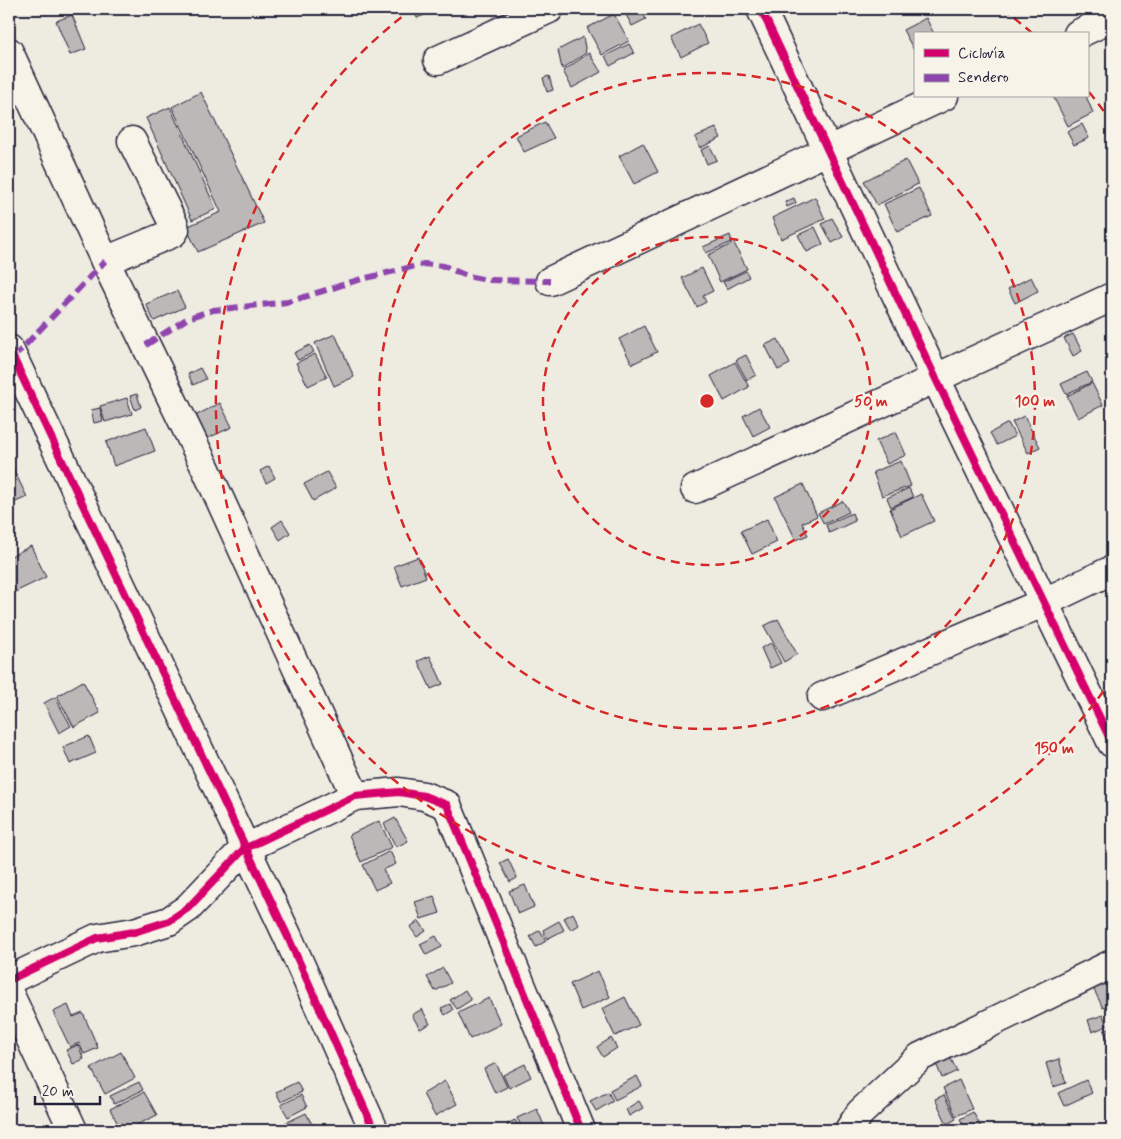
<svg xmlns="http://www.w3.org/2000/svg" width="1121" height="1139" viewBox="0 0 1121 1139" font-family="Mynerve,sans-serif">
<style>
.building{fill:#bbb8b7;stroke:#22223b}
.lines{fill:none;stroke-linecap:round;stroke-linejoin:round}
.minor-casing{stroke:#22223b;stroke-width:31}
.minor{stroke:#f7f3e8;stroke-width:28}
.quiet{stroke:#8e44ad;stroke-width:6;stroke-dasharray:12 6;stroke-linecap:butt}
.cycleway-casing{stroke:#f7f3e8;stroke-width:11}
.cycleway{stroke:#d6006c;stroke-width:8}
.ring{fill:none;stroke:#d62828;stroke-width:2.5;stroke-dasharray:9 6}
.centre{fill:#d62828;stroke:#f7f3e8;stroke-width:2.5}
.ring-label{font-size:15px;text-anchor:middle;font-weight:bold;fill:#d62828;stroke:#f7f3e8;stroke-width:5;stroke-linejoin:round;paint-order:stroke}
</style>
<rect width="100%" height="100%" fill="#eeebe1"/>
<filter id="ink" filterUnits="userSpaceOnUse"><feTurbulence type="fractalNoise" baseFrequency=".02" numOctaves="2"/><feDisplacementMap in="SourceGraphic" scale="10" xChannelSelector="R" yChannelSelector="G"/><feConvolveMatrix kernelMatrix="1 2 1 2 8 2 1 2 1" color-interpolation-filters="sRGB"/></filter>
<g filter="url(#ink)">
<!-- building -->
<g class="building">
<polygon points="413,9 438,9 417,18"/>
<polygon points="623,9 640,9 646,19 632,26"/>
<polygon points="614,14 629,41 602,55 587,28"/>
<polygon points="72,15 86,49 70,55 56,21"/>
<polygon points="926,18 934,34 915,34 915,52 903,30"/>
<polygon points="698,24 708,43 681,57 671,38"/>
<polygon points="583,37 586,53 562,69 558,50"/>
<polygon points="629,44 634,53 610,66 605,56"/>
<polygon points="589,53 601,72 572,88 563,71"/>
<polygon points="549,76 553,90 547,92 543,78"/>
<polygon points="201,92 264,223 198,252 186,227 221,212 172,107"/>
<polygon points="1053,96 1086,96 1093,113 1068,126"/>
<polygon points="170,107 216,209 192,220 146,118"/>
<polygon points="545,122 554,138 524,152 516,136"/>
<polygon points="1082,124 1089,138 1074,145 1067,132"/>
<polygon points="716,128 721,138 700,148 695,137"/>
<polygon points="643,143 658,172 634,184 619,156"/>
<polygon points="710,146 717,160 707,164 701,150"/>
<polygon points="906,160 918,184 877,205 864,181"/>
<polygon points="919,188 932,216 897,232 884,204"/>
<polygon points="815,197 825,219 781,239 772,218"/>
<polygon points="794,198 796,203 787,207 785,202"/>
<polygon points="832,218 843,237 832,243 822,224"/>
<polygon points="815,227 823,244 807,252 798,235"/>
<polygon points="730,235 732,242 706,253 703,247"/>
<polygon points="734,243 747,269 720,282 708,255"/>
<polygon points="702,268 713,291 703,296 706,302 697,307 682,278"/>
<polygon points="746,271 749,277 727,289 723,282"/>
<polygon points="1031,277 1038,291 1015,303 1008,289"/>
<polygon points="177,291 185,307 154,321 146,304"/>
<polygon points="644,326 657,352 632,364 619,339"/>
<polygon points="335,334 354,377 334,386 315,343"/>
<polygon points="1073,334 1082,351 1073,356 1064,338"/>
<polygon points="778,339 790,364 778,370 765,345"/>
<polygon points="310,345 314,352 298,360 294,353"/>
<polygon points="315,354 327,377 308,386 296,363"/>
<polygon points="746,355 756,375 747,380 736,360"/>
<polygon points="735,362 749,387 724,401 711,376"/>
<polygon points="200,368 206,379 193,385 188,374"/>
<polygon points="1087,372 1092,382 1066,394 1061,384"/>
<polygon points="1112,380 1112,394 1107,383"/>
<polygon points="1092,383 1103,405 1078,418 1067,396"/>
<polygon points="137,394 141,407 135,410 130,396"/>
<polygon points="127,398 132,414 105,422 100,406"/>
<polygon points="220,403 232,427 206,439 195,416"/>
<polygon points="759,407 770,427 753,436 743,416"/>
<polygon points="100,408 103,421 94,423 91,410"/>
<polygon points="1024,416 1040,447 1028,453 1012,422"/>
<polygon points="1008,423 1015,436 997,445 990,433"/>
<polygon points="146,427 155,451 114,466 106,442"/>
<polygon points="896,432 906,455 887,464 876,441"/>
<polygon points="901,461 911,486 882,496 873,472"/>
<polygon points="10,462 27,497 9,505 9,463"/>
<polygon points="269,466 275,478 266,483 260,471"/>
<polygon points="327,472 336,488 313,501 304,484"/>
<polygon points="803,484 817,516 802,523 808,535 796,540 775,497"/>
<polygon points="909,488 913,497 891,507 887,498"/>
<polygon points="921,494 934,521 902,536 890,509"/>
<polygon points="843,501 849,512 824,524 818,513"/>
<polygon points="852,513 855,521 829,533 826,525"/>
<polygon points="767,519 777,542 752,554 741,531"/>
<polygon points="282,520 290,533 280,540 272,527"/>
<polygon points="31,546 46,577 9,595 9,557"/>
<polygon points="418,557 426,577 402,586 394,566"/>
<polygon points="778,619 797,654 784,662 764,626"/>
<polygon points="771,643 781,663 770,668 761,648"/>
<polygon points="430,656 443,684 431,689 418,661"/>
<polygon points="83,681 100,713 74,727 57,696"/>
<polygon points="55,697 71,726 59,733 44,703"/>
<polygon points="89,736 96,753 70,764 63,747"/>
<polygon points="395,818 408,841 396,847 384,824"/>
<polygon points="379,821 392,847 361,862 349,835"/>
<polygon points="390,851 396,864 383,870 390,883 375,890 363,865"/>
<polygon points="508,859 517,878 510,882 500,863"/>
<polygon points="525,885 534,907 518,914 509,891"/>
<polygon points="434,896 440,913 421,919 415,902"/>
<polygon points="573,913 579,925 571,930 564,918"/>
<polygon points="419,921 426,931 417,937 410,927"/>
<polygon points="559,921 564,930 547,939 543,930"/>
<polygon points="540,930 546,941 536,947 530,936"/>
<polygon points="436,936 442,947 426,955 420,944"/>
<polygon points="443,968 451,983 435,991 427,977"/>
<polygon points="598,971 610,997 581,1010 570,984"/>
<polygon points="1112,976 1112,1004 1103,1008 1092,986"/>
<polygon points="465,990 471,1000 457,1009 450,1000"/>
<polygon points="625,997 639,1025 615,1036 602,1009"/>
<polygon points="489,998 501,1024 470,1039 458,1013"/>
<polygon points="450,1004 453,1010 445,1015 441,1008"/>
<polygon points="68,1005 73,1017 83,1013 98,1048 84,1054 79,1043 70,1047 53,1012"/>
<polygon points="422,1009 430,1024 420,1029 412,1015"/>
<polygon points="1103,1015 1107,1026 1092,1032 1088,1020"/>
<polygon points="1112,1027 1112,1049 1104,1031"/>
<polygon points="611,1038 617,1048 603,1057 597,1047"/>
<polygon points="78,1045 84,1059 73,1064 66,1050"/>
<polygon points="121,1052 135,1078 105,1094 91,1068"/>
<polygon points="949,1055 957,1071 942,1078 935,1061"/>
<polygon points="1059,1059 1066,1083 1053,1087 1046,1063"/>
<polygon points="496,1063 507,1087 495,1093 484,1069"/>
<polygon points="525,1064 531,1077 509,1088 503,1075"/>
<polygon points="637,1076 642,1086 615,1100 610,1090"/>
<polygon points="959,1080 972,1109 956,1116 943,1088"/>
<polygon points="1086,1080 1092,1093 1064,1106 1058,1093"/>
<polygon points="445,1081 457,1104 435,1116 423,1094"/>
<polygon points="139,1082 143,1090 114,1104 110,1096"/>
<polygon points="297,1082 302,1092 281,1102 276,1092"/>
<polygon points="144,1092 157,1115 127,1130 121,1130 110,1109"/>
<polygon points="608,1092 613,1101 596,1111 590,1101"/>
<polygon points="301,1095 307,1107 288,1117 281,1105"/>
<polygon points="944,1095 956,1119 947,1124 935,1099"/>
<polygon points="639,1101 643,1108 629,1116 626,1109"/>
<polygon points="537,1109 546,1130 523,1130 517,1118"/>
<polygon points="973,1112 981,1127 975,1130 966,1130 960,1119"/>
<polygon points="306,1113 315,1130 279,1130 277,1127"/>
<polygon points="515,1120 520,1130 509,1130 507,1124"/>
</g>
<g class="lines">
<!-- minor casing -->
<g class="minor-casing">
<g id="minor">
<polyline points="761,9 936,379 1112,743"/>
<polyline points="1078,34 1112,18"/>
<polyline points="9,52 105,261 206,469 355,796"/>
<polyline points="438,60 549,9"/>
<polyline points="105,261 173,233 175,230 174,225 132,141"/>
<polyline points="550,281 944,96"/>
<polyline points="9,349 288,937 374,1130"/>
<polyline points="695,489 1112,297"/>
<polyline points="822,697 1045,602 1112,570"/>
<polyline points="9,980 97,938 134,932 169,921 188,908 244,849 355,796 399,792 424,796 447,805 581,1130"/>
<polyline points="9,993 73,1130"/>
<polyline points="849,1130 860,1113 920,1057 1112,964"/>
</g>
</g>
<!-- minor -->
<use href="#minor" class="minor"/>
<!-- quiet -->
<g class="quiet">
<polyline points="146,345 188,318 213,310 288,302 358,280 424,264 444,266 467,276 487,280 550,281"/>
<polyline points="13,358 105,261"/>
</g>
<!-- cycleway casing -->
<g class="cycleway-casing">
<g id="cycleway">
<polyline points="761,9 936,379 1112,743"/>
<polyline points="9,349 288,937 374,1130"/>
<polyline points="9,980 97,938 134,932 169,921 188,908 244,849 355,796 399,792 424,796 447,805 581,1130"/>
</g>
</g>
<!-- cycleway -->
<use href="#cycleway" class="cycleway"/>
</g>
</g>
<!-- distance rings -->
<g class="ring">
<circle cx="707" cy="401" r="164"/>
<circle cx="707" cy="401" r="328"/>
<path d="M1112 679A491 491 0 1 1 412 9M1002 9A491 491 0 0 1 1032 33M1089 92A491 491 0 0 1 1112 123"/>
</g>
<circle cx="707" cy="401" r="8" class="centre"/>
<g class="ring-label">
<text x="871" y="406">50 m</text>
<text x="1035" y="406">100 m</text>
<text x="1054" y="753">150 m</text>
</g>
<!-- margin -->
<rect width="1121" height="1139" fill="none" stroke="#f7f3e8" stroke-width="30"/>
<rect x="15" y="15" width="1091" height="1109" fill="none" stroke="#22223b" stroke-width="2" filter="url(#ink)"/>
<!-- legend -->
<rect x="914" y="32" width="175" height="65" fill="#f7f3e8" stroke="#a29fa3"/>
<rect x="924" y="49" width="25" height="8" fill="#d6006c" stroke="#a29fa3"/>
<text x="958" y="58" font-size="15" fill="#22223b">Ciclovía</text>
<rect x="924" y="74" width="25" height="8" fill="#8e44ad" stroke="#a29fa3"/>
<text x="958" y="82" font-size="15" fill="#22223b">Sendero</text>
<!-- scale -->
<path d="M35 1096v8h65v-8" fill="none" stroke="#22223b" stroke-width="2.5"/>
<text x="42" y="1096" font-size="15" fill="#22223b" stroke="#f7f3e8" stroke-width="4" paint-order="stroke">20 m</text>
</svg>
